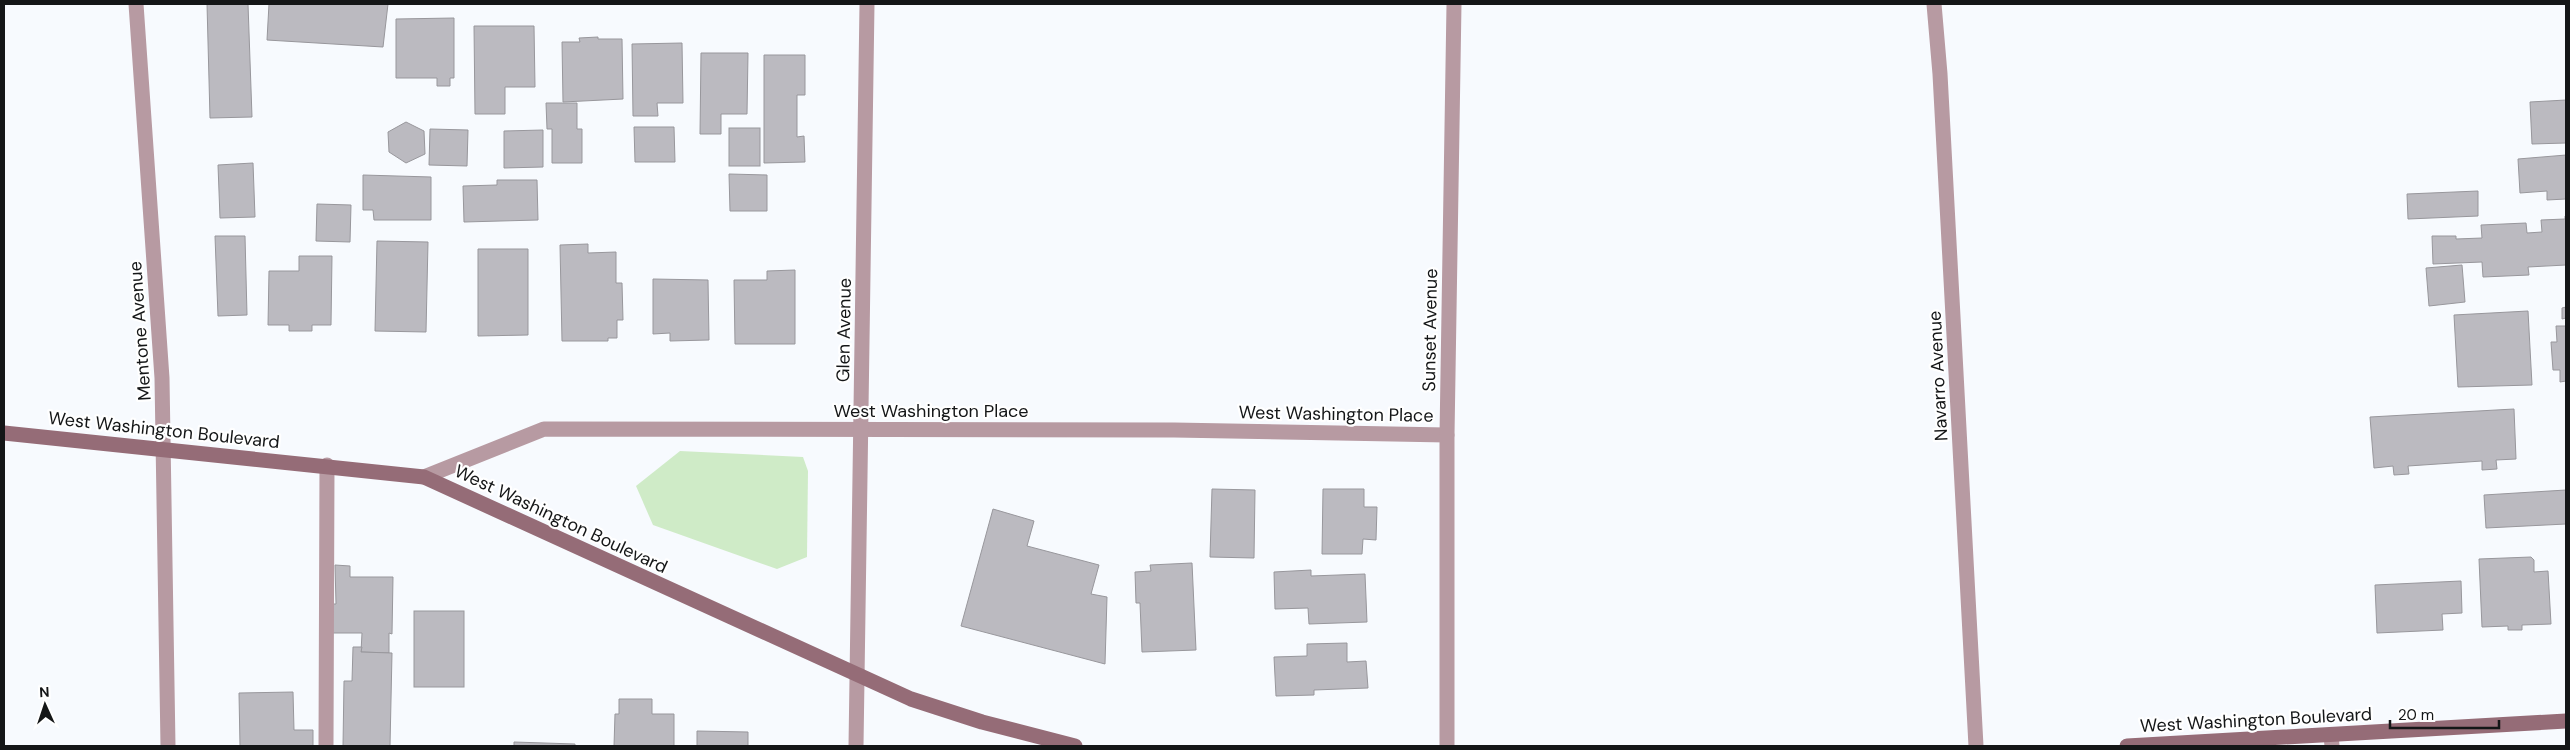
<svg xmlns="http://www.w3.org/2000/svg" width="2570" height="750" viewBox="0 0 2570 750" font-family="'DM Sans',sans-serif">
<style>
.green{fill:#cfebc7}
.building{fill:#bbbac0;stroke:#98979c}
.lines{fill:none;stroke-linecap:round;stroke-linejoin:round}
.lane{stroke:#b79aa2;stroke-width:15}
.street{stroke:#b79aa2;stroke-width:15}
.secondary{stroke:#956c77;stroke-width:15}
.labels{text-anchor:middle;stroke-width:4.5;stroke-linejoin:round;paint-order:stroke}
.street-label{font-size:18px;fill:#141617;stroke:#fff}
</style>
<rect width="100%" height="100%" fill="#f7fafe"/>
<!-- green -->
<polygon class="green" points="680,451 803,457 808,471 807,557 777,569 653,525 636,486"/>
<!-- building -->
<g class="building">
<polygon points="207,4 248,4 252,117 210,118"/>
<polygon points="269,4 388,4 383,47 267,40"/>
<polygon points="454,18 454,78 450,78 450,86 437,86 437,78 396,78 396,19"/>
<polygon points="474,26 534,26 535,87 505,87 505,114 475,114"/>
<polygon points="598,37 598,39 622,39 623,99 563,102 562,42 580,42 579,38"/>
<polygon points="682,43 683,103 657,103 658,116 633,116 632,44"/>
<polygon points="701,53 748,53 747,114 721,114 721,134 700,134"/>
<polygon points="764,55 805,55 805,95 797,95 797,137 804,136 805,162 764,163"/>
<polygon points="2566,100 2566,143 2532,144 2530,102"/>
<polygon points="546,103 577,103 577,129 582,129 582,163 552,163 552,129 547,129"/>
<polygon points="406,122 424,131 425,154 406,163 389,152 388,132"/>
<polygon points="634,127 674,127 675,162 635,162"/>
<rect x="729" y="128" width="31" height="38"/>
<polygon points="430,129 468,130 467,166 429,165"/>
<polygon points="543,130 543,167 504,168 504,131"/>
<polygon points="2566,155 2566,199 2547,200 2547,191 2520,193 2518,159"/>
<polygon points="253,163 255,217 220,218 218,165"/>
<polygon points="729,174 767,175 767,211 730,211"/>
<polygon points="363,175 431,177 431,220 374,220 373,210 363,210"/>
<polygon points="497,180 537,180 538,220 464,222 463,186 497,185"/>
<polygon points="2478,191 2478,216 2408,219 2407,194"/>
<polygon points="317,204 351,205 350,242 316,241"/>
<polygon points="2565,216 2566,216 2566,265 2528,267 2529,275 2483,277 2482,262 2433,264 2432,236 2456,236 2456,239 2482,238 2481,225 2526,223 2527,233 2542,232 2541,220 2565,219"/>
<polygon points="215,236 245,236 247,315 218,316"/>
<polygon points="377,241 428,242 426,332 375,331"/>
<polygon points="588,244 588,253 616,252 616,283 622,283 623,320 617,320 617,338 608,338 608,341 562,341 560,245"/>
<polygon points="478,249 528,249 528,335 478,336"/>
<polygon points="299,256 332,256 331,325 312,325 312,331 289,331 289,325 268,325 269,271 299,271"/>
<polygon points="2462,265 2465,302 2429,306 2426,268"/>
<polygon points="795,270 795,344 735,344 734,280 767,280 767,271"/>
<polygon points="653,279 708,280 709,340 670,341 670,333 653,334"/>
<polygon points="2566,307 2566,318 2562,319 2562,308"/>
<polygon points="2528,311 2532,385 2458,387 2454,315"/>
<polygon points="2556,326 2566,326 2566,381 2560,382 2560,370 2553,370 2551,342 2557,342"/>
<polygon points="2514,409 2516,459 2496,460 2497,469 2482,470 2482,461 2408,466 2409,474 2394,475 2393,466 2374,468 2370,417"/>
<polygon points="1212,489 1255,490 1254,558 1210,557"/>
<polygon points="1323,489 1364,489 1364,507 1377,507 1376,540 1363,539 1362,554 1322,554"/>
<polygon points="2566,490 2566,524 2486,528 2484,495"/>
<polygon points="993,509 1034,521 1027,546 1099,565 1091,594 1107,597 1105,664 961,626"/>
<polygon points="2531,557 2534,560 2534,572 2548,571 2551,624 2522,625 2522,630 2508,630 2508,626 2482,627 2479,559"/>
<polygon points="1192,563 1196,650 1142,652 1140,603 1136,603 1135,572 1151,571 1150,565"/>
<polygon points="335,565 350,566 350,577 393,577 392,634 389,633 389,653 361,652 362,633 331,633 331,604 336,604"/>
<polygon points="1311,570 1311,576 1365,574 1367,622 1309,624 1308,608 1275,609 1274,572"/>
<polygon points="2461,581 2462,613 2442,614 2443,630 2377,633 2375,585"/>
<rect x="414" y="611" width="50" height="76"/>
<polygon points="1347,643 1347,662 1366,661 1368,688 1314,690 1314,695 1276,696 1274,657 1307,656 1307,644"/>
<polygon points="353,647 362,647 361,652 392,653 390,746 343,746 344,681 352,681"/>
<polygon points="293,692 294,730 313,730 313,746 240,746 239,693"/>
<polygon points="619,699 652,699 652,714 674,714 674,746 614,746 615,714 619,714"/>
<polygon points="697,731 748,732 748,746 697,746"/>
<polygon points="514,742 575,744 575,746 514,746"/>
</g>
<g class="lines">
<!-- lane -->
<g class="lane">
<polyline points="2331,735 2332,746"/>
<polyline points="326,746 327,465"/>
</g>
<!-- street -->
<g class="street">
<polyline points="136,4 162,378 168,746"/>
<polyline points="1934,4 1940,74 1976,746"/>
<polyline points="424,477 544,429 1174,430 1447,435"/>
<polyline points="856,746 867,4"/>
<polyline points="1447,746 1447,435 1454,4"/>
</g>
<!-- secondary -->
<g class="secondary">
<polyline points="4,433 424,477 911,699 982,722 1075,746"/>
<polyline points="2127,746 2566,721"/>
</g>
</g>
<g class="labels">
<!-- street labels -->
<g class="street-label">
<text transform="translate(844 330) rotate(-89)" y="6">Glen Avenue</text>
<text transform="translate(1430 330) rotate(-89)" y="6">Sunset Avenue</text>
<text transform="translate(140 331) rotate(-94)" y="6">Mentone Avenue</text>
<text transform="translate(1938 376) rotate(-93)" y="6">Navarro Avenue</text>
<text x="931" y="417">West Washington Place</text>
<text transform="translate(1336 414) rotate(1)" y="6">West Washington Place</text>
<text transform="translate(164 430) rotate(6)" y="6">West Washington Boulevard</text>
<text transform="translate(561 519) rotate(25)" y="6">West Washington Boulevard</text>
<text transform="translate(2256 720) rotate(-3)" y="6">West Washington Boulevard</text>
</g>
</g>
<!-- border -->
<rect width="2570" height="750" fill="none" stroke="#141617" stroke-width="10"/>
<!-- north arrow -->
<g transform="translate(45 705) rotate(357)" stroke="#ffffff" stroke-width="4" paint-order="stroke">
<path d="M0-4L9 19L0 12L-9 19Z" fill="#141617"/>
<text y="-8" font-size="14" font-weight="bold" text-anchor="middle" fill="#141617">N</text>
</g>
<!-- scale -->
<path d="M2390 720v8h109v-8" fill="none" stroke="#141617" stroke-width="2.5"/>
<text x="2398" y="720" font-size="15" fill="#141617" stroke="#ffffff" stroke-width="4" paint-order="stroke">20 m</text>
</svg>
